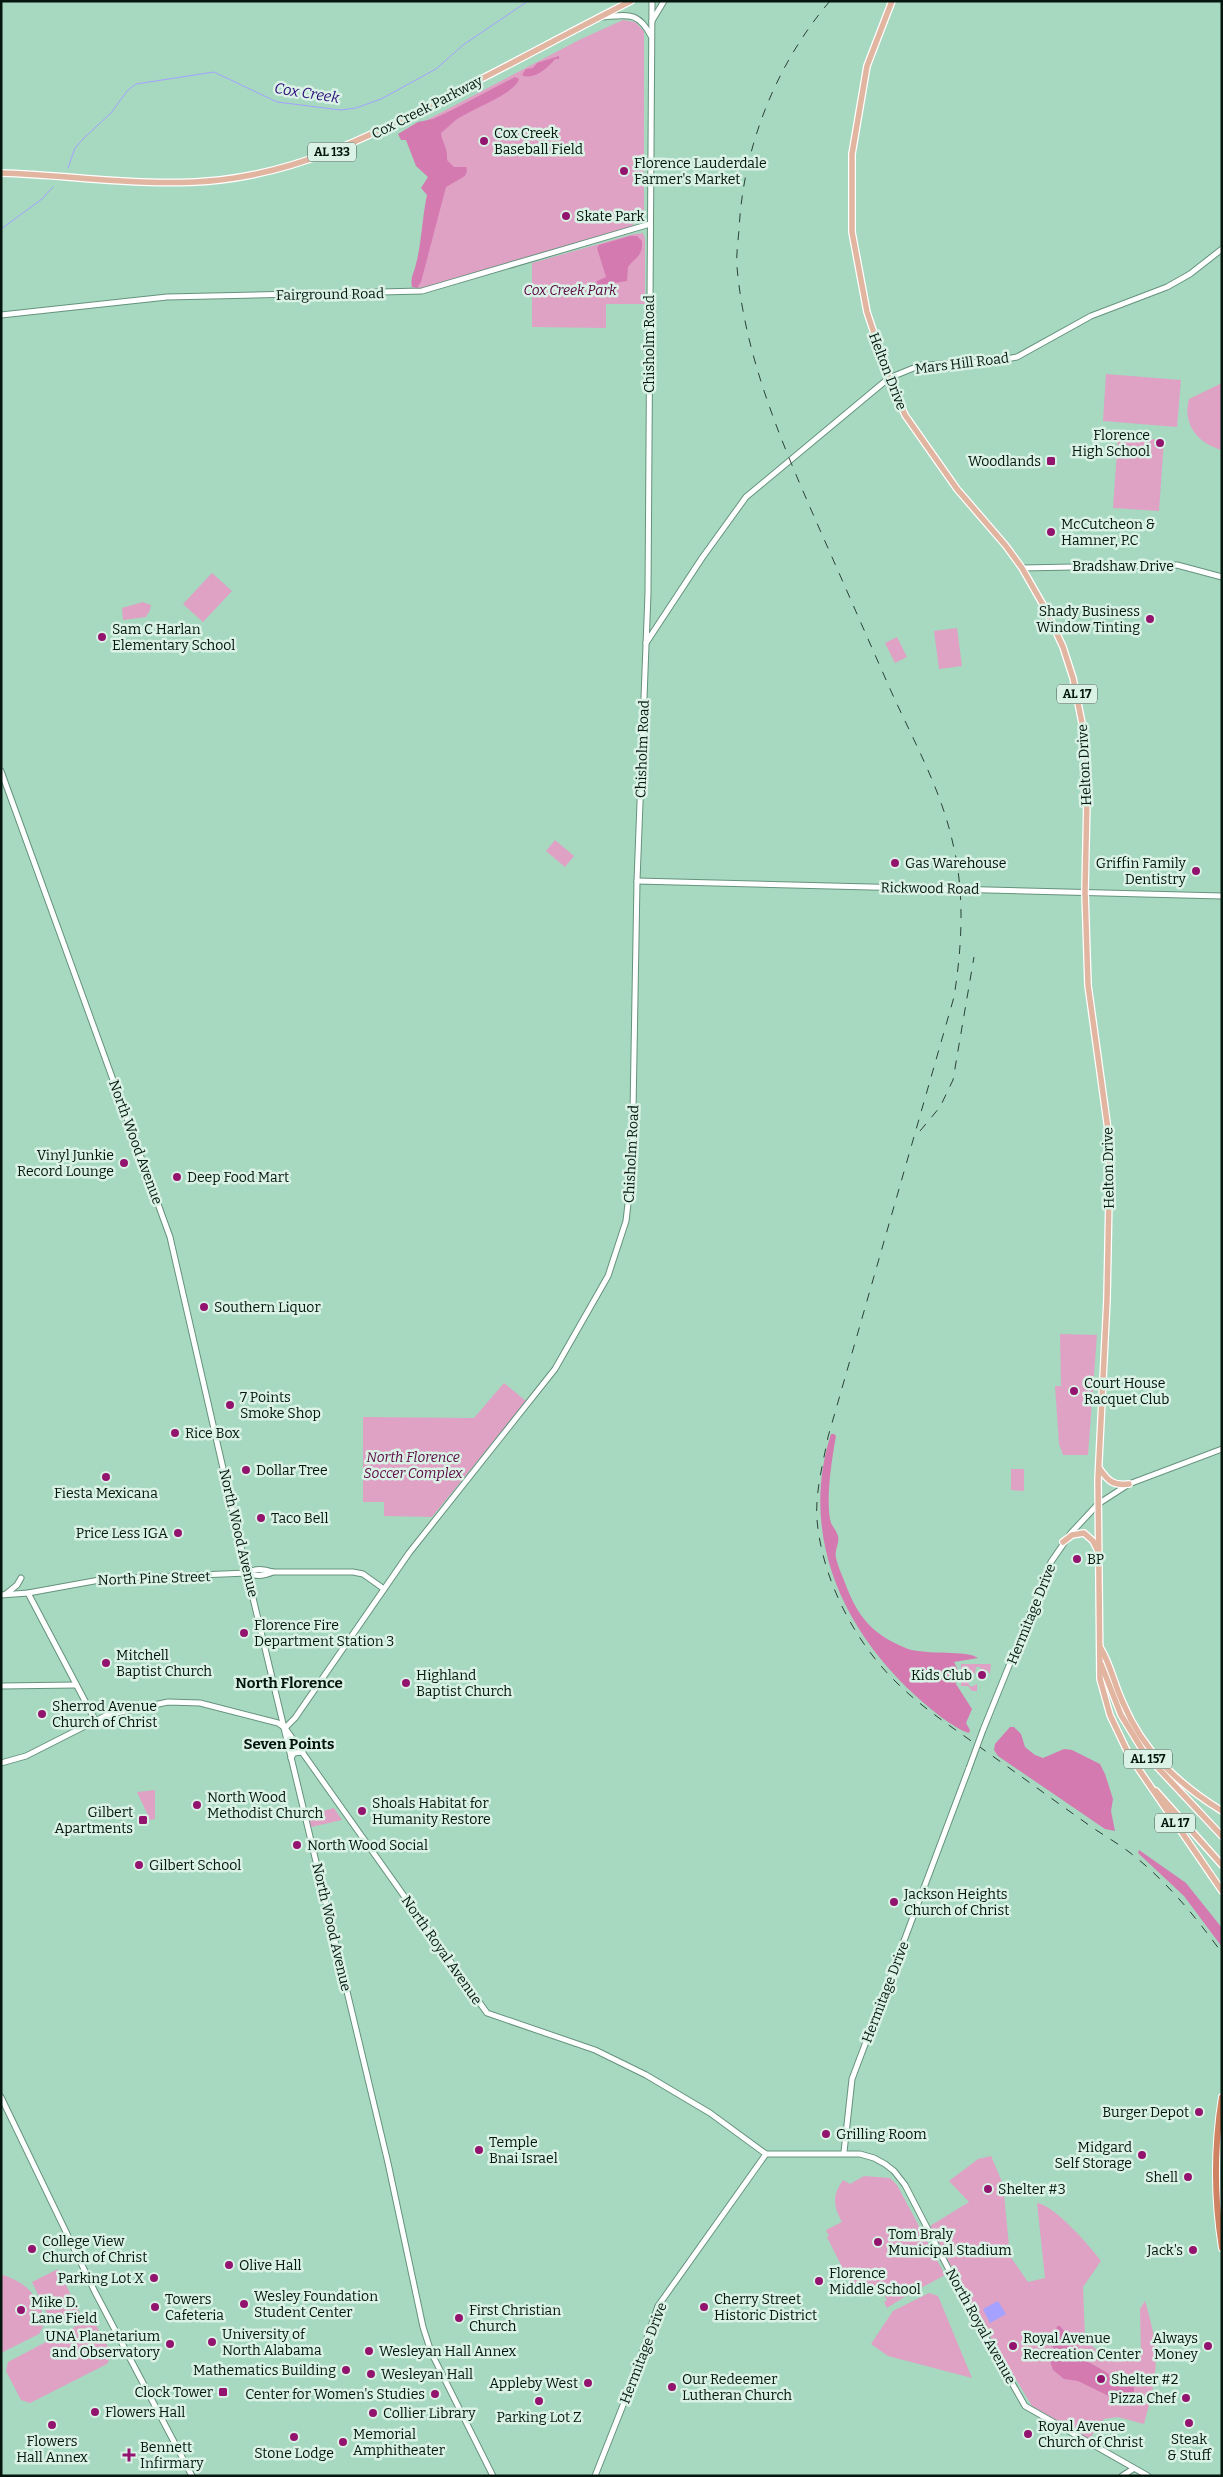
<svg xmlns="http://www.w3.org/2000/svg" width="1223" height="2477" viewBox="0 0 1223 2477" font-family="Bitter,serif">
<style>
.green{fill:#dfa2c5}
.forest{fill:#d47ab1}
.water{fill:#a4a2fe}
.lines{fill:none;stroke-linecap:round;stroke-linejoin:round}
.stream{stroke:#a4a2fe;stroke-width:1}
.secondary-casing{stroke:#65937d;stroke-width:7}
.primary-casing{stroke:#fff;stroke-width:8}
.highway-casing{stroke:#fff;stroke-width:8}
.secondary{stroke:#fff;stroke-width:5}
.primary{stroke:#e2b5a1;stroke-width:5.5}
.highway{stroke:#cf8363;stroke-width:6}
.rail{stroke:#294237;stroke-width:1;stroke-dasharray:9 9;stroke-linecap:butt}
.secondary-bridge-casing{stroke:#65937d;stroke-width:7;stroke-linecap:butt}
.secondary-bridge{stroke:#fff;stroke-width:5}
.poi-dot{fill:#93146e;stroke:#daf2e6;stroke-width:2}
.labels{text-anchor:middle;stroke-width:5;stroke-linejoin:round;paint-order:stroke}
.shield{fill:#daf2e6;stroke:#44584f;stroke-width:1}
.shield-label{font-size:12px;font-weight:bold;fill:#04160e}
.street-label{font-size:14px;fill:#04160e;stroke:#daf2e6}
.poi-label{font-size:14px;fill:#04160e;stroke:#daf2e6;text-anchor:start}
.park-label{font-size:14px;font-style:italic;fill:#5b0743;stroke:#daf2e6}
.water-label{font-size:15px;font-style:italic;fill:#2c0e7a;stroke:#daf2e6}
.neighbourhood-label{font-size:15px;font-weight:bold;fill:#04160e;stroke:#daf2e6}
</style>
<rect width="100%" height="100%" fill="#a7d8c0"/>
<!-- green -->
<g class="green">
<polygon points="623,20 635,22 644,31 644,216 629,228 415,290 437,184 404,132 581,39"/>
<polygon points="643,233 645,239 645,304 606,304 606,328 532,327 532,263 634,234"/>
<polygon points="1106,374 1181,380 1177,427 1103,421"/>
<path d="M1222,383V450C1198,444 1182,424 1189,399Z"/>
<polygon points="1118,437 1164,440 1159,511 1113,508"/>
<polygon points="212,573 232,591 203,622 183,604"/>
<polygon points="143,602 151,605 150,610 146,617 123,620 122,608"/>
<polygon points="957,628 962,666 939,669 934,631"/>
<polygon points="897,637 907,657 895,663 885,643"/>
<polygon points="555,840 574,856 565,867 546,851"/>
<polygon points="1060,1334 1097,1335 1088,1455 1063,1455 1059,1444 1055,1386 1061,1386"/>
<polygon points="504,1383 526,1401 432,1517 384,1516 384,1502 363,1502 363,1417 474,1418"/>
<polygon points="1011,1469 1024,1469 1024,1491 1011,1490"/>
<polygon points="961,1664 991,1664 990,1674 987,1670 981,1673 980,1667 976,1667 975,1674 969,1672 968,1676 973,1680 968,1683 971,1687 977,1684 977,1691 972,1691 968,1686 961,1686"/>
<polygon points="155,1790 155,1819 150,1820 137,1792"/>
<polygon points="334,1808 342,1820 311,1827 308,1815"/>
<path d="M991,2156L1003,2184L1010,2256L1028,2282L1045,2278L1037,2203C1054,2205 1090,2246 1101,2261L1083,2287L1085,2339L1104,2357L1141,2355L1140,2309L1145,2301C1161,2354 1158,2372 1144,2424L1118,2417L1104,2419L1089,2439L1032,2406L972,2306L930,2226L969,2202L949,2181L978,2159Z"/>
<path d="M864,2176L890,2178L897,2185L945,2275L921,2288L922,2291L911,2297L909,2294L887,2308L884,2302L887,2300L881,2288L877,2290L875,2286L859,2294L855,2288L853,2289L827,2237L829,2236L826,2230L842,2222C833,2205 832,2196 843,2180L850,2184Z"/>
<polygon points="58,2269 80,2313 53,2326 32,2282"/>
<path d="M3,2275C31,2285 35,2295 46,2321L39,2334L1,2353V2276Z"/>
<polygon points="929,2293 938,2296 972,2378 888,2356 871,2344 893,2311"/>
<path d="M84,2322L96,2325C101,2336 116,2353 107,2364L30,2403L21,2400L6,2371L8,2362Z"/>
</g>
<!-- forest -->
<g class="forest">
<path d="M559,56V59H555C548,68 533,81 522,75L526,69L533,68L537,63Z"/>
<path d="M515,77L519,79C516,93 472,109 459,118C452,122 448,128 441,133C441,141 448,146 447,160L454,167H466L467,171L465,176L446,187L421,282L417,288L412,287C410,278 414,273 416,264C422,241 422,218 427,195L421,188L428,177L416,166L406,140H401L398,134L418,122L433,119L452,110Z"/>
<path d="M630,236H637L642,241C643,257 635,257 628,267L627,281L608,284L600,289L595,287L597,281L606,277L597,248L599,245Z"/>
<path d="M831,1434H834L836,1436C832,1458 825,1502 831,1523C833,1527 837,1532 838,1536C840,1543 834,1550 836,1558C838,1567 842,1575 845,1583C858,1618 873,1635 908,1649C926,1655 968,1650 978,1658L954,1662L958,1670L956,1684L972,1709L966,1723L970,1730L969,1733C954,1729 928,1707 916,1696C842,1629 799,1534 831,1434Z"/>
<polygon points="1010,1727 1014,1727 1021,1734 1025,1747 1035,1755 1043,1758 1064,1749 1072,1750 1100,1764 1105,1774 1113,1799 1111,1811 1115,1831 1105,1829 998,1756 994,1750 995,1744"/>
<polygon points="1139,1850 1186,1883 1222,1928 1222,1947 1184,1896 1138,1853"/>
<polygon points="1057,2326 1060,2326 1073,2342 1076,2355 1106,2372 1119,2382 1131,2384 1134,2388 1134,2397 1130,2401 1119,2401 1078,2381 1064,2379 1053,2370 1050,2361"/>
</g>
<!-- water -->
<polygon class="water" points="998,2301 1006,2314 990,2323 983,2309"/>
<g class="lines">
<!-- stream -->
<g class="stream">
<polyline points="68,168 75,148 84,138 111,113 127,91 136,84 214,72 277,102 341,110 356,108 381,99 436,69 463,45 528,1"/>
<polyline points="1,229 42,199 53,187"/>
</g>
<!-- secondary casing -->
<g class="secondary-casing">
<g id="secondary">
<path d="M602,17C628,15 638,11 651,36"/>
<polyline points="652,21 664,1"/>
<polyline points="1,315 167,297 422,291 650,224"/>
<polyline points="1022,568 1177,565 1222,577"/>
<polyline points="646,643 702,558 746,497 889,378 921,365 990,362 1017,357 1091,316 1167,287 1190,274 1222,249"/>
<polyline points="1,771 170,1237 247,1573 388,2163 423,2327 431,2352 493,2476"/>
<polyline points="637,881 1222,896"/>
<path d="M247,1573C255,1568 264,1569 273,1572H353L363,1574L384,1589"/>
<polyline points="28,1593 95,1720"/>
<polyline points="6,1594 17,1585 21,1578"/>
<path d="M1,1595L28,1593L105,1579L247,1573C256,1577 264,1576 273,1572"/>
<polyline points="1,1686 76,1685"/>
<polyline points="285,1728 295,1718 409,1553 555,1369 608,1276 626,1221 632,1169 637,881 648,593 652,1"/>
<polyline points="983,1730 1051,1562 1071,1533 1098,1504 1129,1484 1222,1449"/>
<polyline points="291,1758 294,1753 303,1752"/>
<polyline points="1,1763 26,1756 107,1715 168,1702 200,1703 278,1723 285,1728 487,2013 595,2050 646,2075 710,2113 766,2154"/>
<polyline points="1,2097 95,2292 192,2476"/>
<polyline points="844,2152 852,2079 969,1768"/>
<polyline points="766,2154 860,2154 874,2158 885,2164 894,2171 905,2185 963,2297 1025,2406 1148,2476"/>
<polyline points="595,2476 631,2385 658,2306 766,2154"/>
<polyline points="1122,2476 1133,2469"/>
</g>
</g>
<!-- primary casing -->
<g class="primary-casing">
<g id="primary">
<polyline points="892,1 867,66 852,154 852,232 867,312 889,378 905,415 957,489 1006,546 1022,568 1046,610 1063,647 1073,678 1086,743 1087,798 1085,892 1088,985 1110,1144 1107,1299 1098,1480 1100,1679 1110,1715 1129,1755 1222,1891"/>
<path d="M1,173C74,175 147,188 220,180C299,171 367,138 436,102C502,69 566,34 631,1"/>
<path d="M1099,1468C1108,1481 1113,1486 1129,1484"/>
<polyline points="1063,1542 1072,1535 1084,1533 1093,1541 1098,1551"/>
<path d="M1100,1647C1111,1665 1114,1684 1123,1703C1143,1751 1178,1784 1222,1811"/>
<polyline points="1101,1664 1121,1715 1145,1754 1222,1836"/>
<polyline points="1156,1791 1222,1865"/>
</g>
</g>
<!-- highway casing -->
<g class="highway-casing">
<path id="highway" d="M1222,2097C1214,2147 1214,2198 1222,2248"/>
</g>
<!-- secondary -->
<use href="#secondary" class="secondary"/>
<!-- primary -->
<use href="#primary" class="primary"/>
<!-- highway -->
<use href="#highway" class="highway"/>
<!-- rail -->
<g class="rail">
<path d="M830,1C776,64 743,147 739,230C738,242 736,255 737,267C745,359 783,446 820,530C844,584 867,637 891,691C914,742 941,789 953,844C965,894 962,947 954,997L828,1437C823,1464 815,1492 817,1520C822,1577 852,1637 892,1678C919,1706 952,1727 984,1750C1018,1774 1052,1799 1086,1823C1101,1834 1118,1843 1133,1855C1168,1883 1195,1916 1222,1953"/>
<polyline points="920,1131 940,1107 953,1080 974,957"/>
</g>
<!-- secondary-bridge casing -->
<g class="secondary-bridge-casing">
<polyline id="secondary-bridge" points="969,1768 983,1730"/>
</g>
<!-- secondary-bridge -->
<use href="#secondary-bridge" class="secondary-bridge"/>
</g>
<!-- markers -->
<g class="poi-dot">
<circle cx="484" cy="141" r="5"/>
<circle cx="624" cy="171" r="5"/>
<circle cx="566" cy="216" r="5"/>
<circle cx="1160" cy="443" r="5"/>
<rect x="1046" y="456" width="10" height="10" rx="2.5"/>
<circle cx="1051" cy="532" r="5"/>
<circle cx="1150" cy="619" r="5"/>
<circle cx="102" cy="637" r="5"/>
<circle cx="895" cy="863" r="5"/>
<circle cx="1196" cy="871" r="5"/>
<circle cx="124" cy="1163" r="5"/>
<circle cx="177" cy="1177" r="5"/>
<circle cx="204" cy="1307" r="5"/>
<circle cx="1074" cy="1391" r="5"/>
<circle cx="230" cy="1405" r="5"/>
<circle cx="175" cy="1433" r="5"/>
<circle cx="246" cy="1470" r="5"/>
<circle cx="106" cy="1477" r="5"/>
<circle cx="261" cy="1518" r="5"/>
<circle cx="178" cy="1533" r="5"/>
<circle cx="1077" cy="1559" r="5"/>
<circle cx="244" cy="1633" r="5"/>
<circle cx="106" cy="1663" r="5"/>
<circle cx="982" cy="1675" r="5"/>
<circle cx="406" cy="1683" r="5"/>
<circle cx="42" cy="1714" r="5"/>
<circle cx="197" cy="1805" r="5"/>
<circle cx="362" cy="1811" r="5"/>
<rect x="138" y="1815" width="10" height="10" rx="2.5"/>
<circle cx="297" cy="1845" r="5"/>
<circle cx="139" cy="1865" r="5"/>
<circle cx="894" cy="1902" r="5"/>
<circle cx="1199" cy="2112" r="5"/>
<circle cx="826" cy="2134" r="5"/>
<circle cx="479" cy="2150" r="5"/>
<circle cx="1142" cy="2155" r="5"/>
<circle cx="1188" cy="2177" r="5"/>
<circle cx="988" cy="2189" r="5"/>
<circle cx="878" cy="2242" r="5"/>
<circle cx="32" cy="2249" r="5"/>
<circle cx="1193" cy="2250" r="5"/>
<circle cx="229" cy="2265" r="5"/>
<circle cx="154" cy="2278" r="5"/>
<circle cx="819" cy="2281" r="5"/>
<circle cx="244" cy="2304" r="5"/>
<circle cx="155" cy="2307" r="5"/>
<circle cx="704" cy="2307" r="5"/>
<circle cx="21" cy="2310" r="5"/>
<circle cx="459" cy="2318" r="5"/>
<circle cx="212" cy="2342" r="5"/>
<circle cx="170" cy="2344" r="5"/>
<circle cx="1013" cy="2346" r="5"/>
<circle cx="1208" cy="2346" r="5"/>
<circle cx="369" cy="2351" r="5"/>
<circle cx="346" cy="2370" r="5"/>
<circle cx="371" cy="2374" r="5"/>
<circle cx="1101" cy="2379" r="5"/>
<circle cx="588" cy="2383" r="5"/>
<circle cx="672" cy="2387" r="5"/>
<rect x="218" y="2387" width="10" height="10" rx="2.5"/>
<circle cx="435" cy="2394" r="5"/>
<circle cx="1186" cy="2398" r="5"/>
<circle cx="539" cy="2401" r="5"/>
<circle cx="95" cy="2412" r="5"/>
<circle cx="373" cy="2413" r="5"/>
<circle cx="1189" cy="2423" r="5"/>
<circle cx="52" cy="2425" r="5"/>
<circle cx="1028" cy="2434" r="5"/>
<circle cx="294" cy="2437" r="5"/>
<circle cx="343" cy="2442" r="5"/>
<path d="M126.5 2447.5h5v5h5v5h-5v5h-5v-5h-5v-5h5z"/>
</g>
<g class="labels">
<!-- shield labels -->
<g class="shield">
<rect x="308" y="142.5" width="48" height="19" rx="4"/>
<rect x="1057" y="684.5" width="40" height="19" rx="4"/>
<rect x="1124" y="1749.5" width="48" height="19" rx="4"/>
<rect x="1155" y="1813.5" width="40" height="19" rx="4"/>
</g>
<g class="shield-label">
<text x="332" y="156">AL 133</text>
<text x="1077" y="698">AL 17</text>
<text x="1148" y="1763">AL 157</text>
<text x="1175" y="1827">AL 17</text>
</g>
<!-- street labels -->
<g class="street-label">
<text transform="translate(427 107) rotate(-27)" y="5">Cox Creek Parkway</text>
<text transform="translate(330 294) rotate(-1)" y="5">Fairground Road</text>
<text transform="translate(649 344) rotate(-90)" y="5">Chisholm Road</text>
<text transform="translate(962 363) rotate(-7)" y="5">Mars Hill Road</text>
<text transform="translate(888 371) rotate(69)" y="5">Helton Drive</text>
<text x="1123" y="571">Bradshaw Drive</text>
<text transform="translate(642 749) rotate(-88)" y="5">Chisholm Road</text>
<text transform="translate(1084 765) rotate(-93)" y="5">Helton Drive</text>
<text transform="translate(930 888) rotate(1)" y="5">Rickwood Road</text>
<text transform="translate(136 1142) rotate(70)" y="5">North Wood Avenue</text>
<text transform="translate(631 1154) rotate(-87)" y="5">Chisholm Road</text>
<text transform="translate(1108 1168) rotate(-91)" y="5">Helton Drive</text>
<text transform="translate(239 1533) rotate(77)" y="5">North Wood Avenue</text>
<text transform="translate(154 1578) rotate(-2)" y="5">North Pine Street</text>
<text transform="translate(1031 1614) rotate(-68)" y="5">Hermitage Drive</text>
<text transform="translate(332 1927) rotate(77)" y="5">North Wood Avenue</text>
<text transform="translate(442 1950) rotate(55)" y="5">North Royal Avenue</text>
<text transform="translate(885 1992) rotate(-69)" y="5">Hermitage Drive</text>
<text transform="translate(981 2326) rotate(61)" y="5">North Royal Avenue</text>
<text transform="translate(643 2353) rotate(-69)" y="5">Hermitage Drive</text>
</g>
<!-- poi labels -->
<g class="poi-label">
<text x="494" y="138">Cox Creek<tspan x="494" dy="16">Baseball Field</tspan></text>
<text x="634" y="168">Florence Lauderdale<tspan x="634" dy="16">Farmer's Market</tspan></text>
<text x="576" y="221">Skate Park</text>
<text x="1150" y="440" text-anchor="end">Florence<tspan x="1150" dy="16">High School</tspan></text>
<text x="1041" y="466" text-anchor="end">Woodlands</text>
<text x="1061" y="529">McCutcheon &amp;<tspan x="1061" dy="16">Hamner, P.C</tspan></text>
<text x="1140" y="616" text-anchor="end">Shady Business<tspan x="1140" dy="16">Window Tinting</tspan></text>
<text x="112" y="634">Sam C Harlan<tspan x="112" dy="16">Elementary School</tspan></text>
<text x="905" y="868">Gas Warehouse</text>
<text x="1186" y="868" text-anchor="end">Griffin Family<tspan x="1186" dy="16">Dentistry</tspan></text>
<text x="114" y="1160" text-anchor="end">Vinyl Junkie<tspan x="114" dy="16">Record Lounge</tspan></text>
<text x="187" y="1182">Deep Food Mart</text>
<text x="214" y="1312">Southern Liquor</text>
<text x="1084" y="1388">Court House<tspan x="1084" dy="16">Racquet Club</tspan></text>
<text x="240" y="1402">7 Points<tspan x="240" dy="16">Smoke Shop</tspan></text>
<text x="185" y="1438">Rice Box</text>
<text x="256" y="1475">Dollar Tree</text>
<text x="106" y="1498" text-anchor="middle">Fiesta Mexicana</text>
<text x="271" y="1523">Taco Bell</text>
<text x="168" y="1538" text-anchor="end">Price Less IGA</text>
<text x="1087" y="1564">BP</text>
<text x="254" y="1630">Florence Fire<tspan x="254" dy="16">Department Station 3</tspan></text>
<text x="116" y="1660">Mitchell<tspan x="116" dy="16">Baptist Church</tspan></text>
<text x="416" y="1680">Highland<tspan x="416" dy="16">Baptist Church</tspan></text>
<text x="972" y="1680" text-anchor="end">Kids Club</text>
<text x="52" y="1711">Sherrod Avenue<tspan x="52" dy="16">Church of Christ</tspan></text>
<text x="207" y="1802">North Wood<tspan x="207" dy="16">Methodist Church</tspan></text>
<text x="372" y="1808">Shoals Habitat for<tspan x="372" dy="16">Humanity Restore</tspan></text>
<text x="133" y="1817" text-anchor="end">Gilbert<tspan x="133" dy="16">Apartments</tspan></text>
<text x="307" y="1850">North Wood Social</text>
<text x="149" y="1870">Gilbert School</text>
<text x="904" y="1899">Jackson Heights<tspan x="904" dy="16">Church of Christ</tspan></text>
<text x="1189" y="2117" text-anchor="end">Burger Depot</text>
<text x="836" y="2139">Grilling Room</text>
<text x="489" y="2147">Temple<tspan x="489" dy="16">Bnai Israel</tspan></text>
<text x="1132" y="2152" text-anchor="end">Midgard<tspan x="1132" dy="16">Self Storage</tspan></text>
<text x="1178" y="2182" text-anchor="end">Shell</text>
<text x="998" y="2194">Shelter #3</text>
<text x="888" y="2239">Tom Braly<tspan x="888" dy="16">Municipal Stadium</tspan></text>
<text x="42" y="2246">College View<tspan x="42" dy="16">Church of Christ</tspan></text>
<text x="1183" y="2255" text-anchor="end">Jack's</text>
<text x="239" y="2270">Olive Hall</text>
<text x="829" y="2278">Florence<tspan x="829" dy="16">Middle School</tspan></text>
<text x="144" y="2283" text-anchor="end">Parking Lot X</text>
<text x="254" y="2301">Wesley Foundation<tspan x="254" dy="16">Student Center</tspan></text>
<text x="165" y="2304">Towers<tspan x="165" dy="16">Cafeteria</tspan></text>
<text x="714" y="2304">Cherry Street<tspan x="714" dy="16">Historic District</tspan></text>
<text x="31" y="2307">Mike D.<tspan x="31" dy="16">Lane Field</tspan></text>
<text x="469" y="2315">First Christian<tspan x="469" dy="16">Church</tspan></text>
<text x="222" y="2339">University of<tspan x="222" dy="16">North Alabama</tspan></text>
<text x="160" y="2341" text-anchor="end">UNA Planetarium<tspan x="160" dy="16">and Observatory</tspan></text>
<text x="1023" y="2343">Royal Avenue<tspan x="1023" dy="16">Recreation Center</tspan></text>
<text x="1198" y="2343" text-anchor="end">Always<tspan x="1198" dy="16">Money</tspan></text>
<text x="379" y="2356">Wesleyan Hall Annex</text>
<text x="336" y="2375" text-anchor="end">Mathematics Building</text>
<text x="381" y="2379">Wesleyan Hall</text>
<text x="682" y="2384">Our Redeemer<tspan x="682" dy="16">Lutheran Church</tspan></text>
<text x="1111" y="2384">Shelter #2</text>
<text x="578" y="2388" text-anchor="end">Appleby West</text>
<text x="213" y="2397" text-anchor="end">Clock Tower</text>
<text x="425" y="2399" text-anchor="end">Center for Women's Studies</text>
<text x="1176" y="2403" text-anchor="end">Pizza Chef</text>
<text x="105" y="2417">Flowers Hall</text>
<text x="383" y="2418">Collier Library</text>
<text x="539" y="2422" text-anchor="middle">Parking Lot Z</text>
<text x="1038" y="2431">Royal Avenue<tspan x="1038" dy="16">Church of Christ</tspan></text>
<text x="353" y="2439">Memorial<tspan x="353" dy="16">Amphitheater</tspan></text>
<text x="1189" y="2444" text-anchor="middle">Steak<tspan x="1189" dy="16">&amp; Stuff</tspan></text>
<text x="52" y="2446" text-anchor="middle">Flowers<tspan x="52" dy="16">Hall Annex</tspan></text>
<text x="140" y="2452">Bennett<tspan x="140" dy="16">Infirmary</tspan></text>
<text x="294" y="2458" text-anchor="middle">Stone Lodge</text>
</g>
<!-- park labels -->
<g class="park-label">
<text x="570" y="295">Cox Creek Park</text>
<text x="413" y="1462">North Florence<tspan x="413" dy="16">Soccer Complex</tspan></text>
</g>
<!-- water labels -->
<g class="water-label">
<text transform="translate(307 93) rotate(9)" y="5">Cox Creek</text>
</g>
<!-- neighbourhood labels -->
<g class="neighbourhood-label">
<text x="289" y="1688">North Florence</text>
<text x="289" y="1749">Seven Points</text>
</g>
</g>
<!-- border -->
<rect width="1223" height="2477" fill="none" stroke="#04160e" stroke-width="5"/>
</svg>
